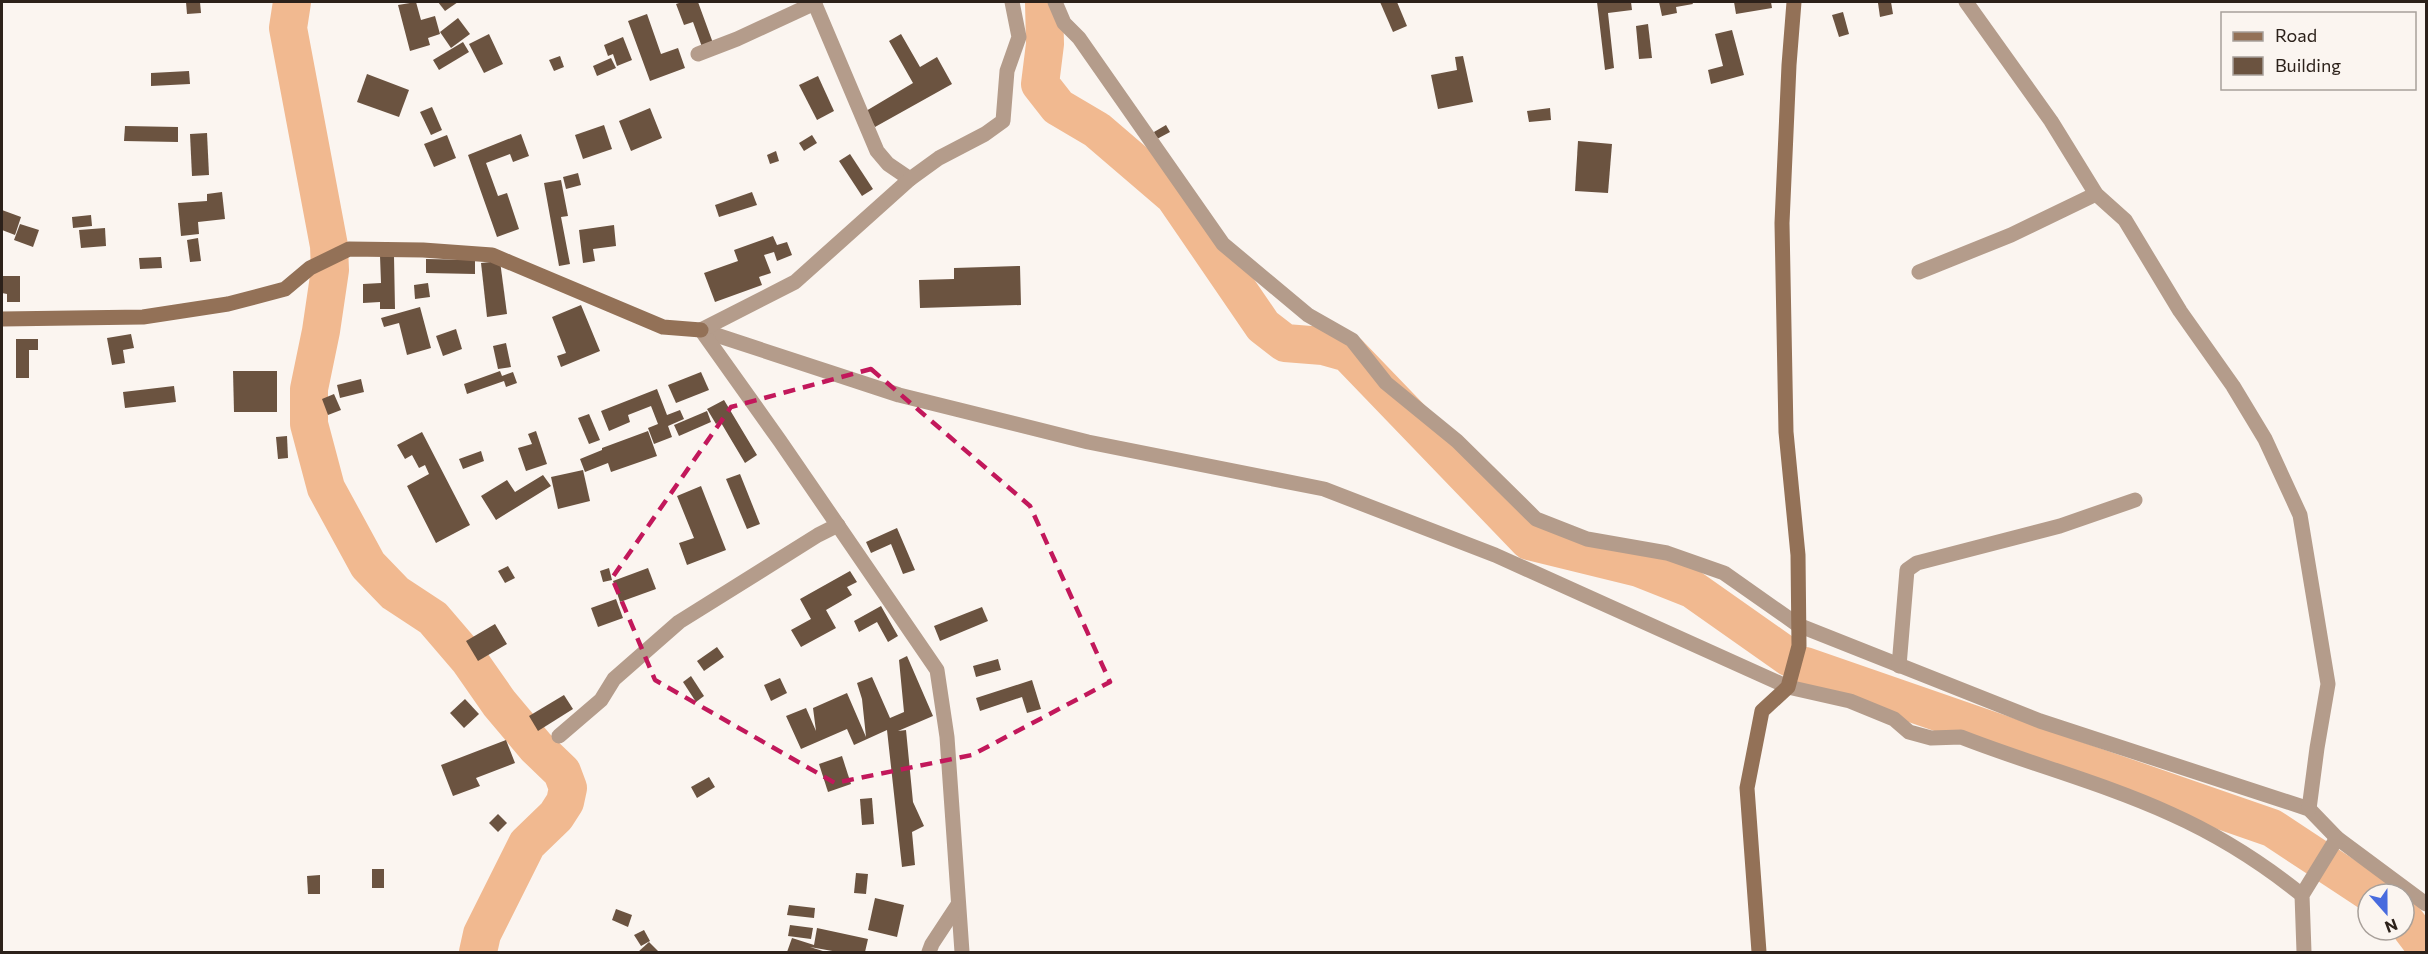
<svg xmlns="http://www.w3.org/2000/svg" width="2428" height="954" viewBox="0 0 2428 954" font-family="Commissioner,sans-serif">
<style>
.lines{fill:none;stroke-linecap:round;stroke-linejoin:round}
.river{stroke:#f1b990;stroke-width:38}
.building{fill:#6b5340}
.street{stroke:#b49c8b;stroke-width:15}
.secondary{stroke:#937157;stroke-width:15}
.marked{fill:none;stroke:#c2185b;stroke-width:4.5;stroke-dasharray:12 8;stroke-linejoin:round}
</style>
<rect width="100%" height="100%" fill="#fbf5f0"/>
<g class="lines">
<!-- river -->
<g class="river">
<polyline points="292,2 288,28 329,246 330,270 321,331 309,389 309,424 326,488 368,565 395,593 433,618 469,660 499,703 536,747 562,772 568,788 565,802 556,816 527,844 482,934 478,952"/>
<polyline points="1044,2 1045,44 1040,84 1058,107 1097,130 1174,196 1263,326 1285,343 1323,346 1348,353 1529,541 1639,568 1692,589 1790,658"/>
<polyline points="1805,666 2272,828 2316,857"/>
<polyline points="2328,865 2372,894"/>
<polyline points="2404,919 2426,948"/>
</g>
</g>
<!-- building -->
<g class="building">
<polygon points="186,2 200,2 201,13 187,14"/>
<polygon points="416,2 421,20 435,16 440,34 428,38 430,45 410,51 398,5"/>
<polygon points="438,2 458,2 445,11"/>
<polygon points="682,2 698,2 713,43 702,47 693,22 684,25 676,4"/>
<polygon points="1380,2 1397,2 1407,26 1393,32"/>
<polygon points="1597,2 1631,2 1632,10 1608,13 1614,68 1605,70"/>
<polygon points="1659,2 1692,2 1693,4 1676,7 1677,13 1662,16"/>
<polygon points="1734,2 1771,2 1772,8 1736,14"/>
<polygon points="1891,2 1893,14 1880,17 1878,3"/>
<polygon points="1843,12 1849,34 1839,37 1832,15"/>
<polygon points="647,14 661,54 678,48 685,68 650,81 628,21"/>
<polygon points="458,18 470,34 451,48 440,32"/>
<polygon points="1648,24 1652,58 1639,59 1636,26"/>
<polygon points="1732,30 1744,75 1711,84 1708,70 1723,66 1715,34"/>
<polygon points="489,34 503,64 484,73 469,44"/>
<polygon points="901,34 920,67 937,57 952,84 875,127 866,111 913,83 889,41"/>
<polygon points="623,37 632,60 617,66 613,54 608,56 604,45"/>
<polygon points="463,42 469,52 439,70 433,60"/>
<polygon points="560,56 564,67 554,71 549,60"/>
<polygon points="1463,56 1473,102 1438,109 1431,75 1457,70 1455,57"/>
<polygon points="611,58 616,68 597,76 593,66"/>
<polygon points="189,71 190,84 151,86 151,73"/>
<polygon points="367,74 409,90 399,117 357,102"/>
<polygon points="818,76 834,111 817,120 799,85"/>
<polygon points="432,107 442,130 431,135 420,112"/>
<polygon points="650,108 662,138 631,151 619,121"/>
<polygon points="1550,108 1551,120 1529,122 1527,111"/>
<polygon points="604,125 612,149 583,159 575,135"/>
<polygon points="1166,125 1170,132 1157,139 1154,132"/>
<polygon points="125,126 178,127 178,142 124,141"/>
<polygon points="207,133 209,175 192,176 190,134"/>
<polygon points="521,134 529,156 513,162 510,154 486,163 498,196 507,193 519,229 497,237 468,155"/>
<polygon points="447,135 456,158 434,167 424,144"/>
<polygon points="812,135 817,143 804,151 799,143"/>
<polygon points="1578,141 1612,144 1608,193 1575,191"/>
<polygon points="776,151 779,161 770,164 767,155"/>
<polygon points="850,154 873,189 862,196 839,161"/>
<polygon points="578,173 581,185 566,189 563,177"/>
<polygon points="561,180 568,216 561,217 570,264 559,266 544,183"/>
<polygon points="222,192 225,219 198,222 199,234 181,236 178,203 207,201 207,194"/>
<polygon points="752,192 757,205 719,217 715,205"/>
<polygon points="2,210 21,217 15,235 2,230"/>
<polygon points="91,215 92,226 73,228 72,217"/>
<polygon points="20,224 39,230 33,247 14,240"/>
<polygon points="614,225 616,246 593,249 595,261 583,263 579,230"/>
<polygon points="105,228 106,246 81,248 79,230"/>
<polygon points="773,236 777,245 787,242 792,255 777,261 774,252 764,255 771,273 759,277 762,285 715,302 704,273 738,261 734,250"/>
<polygon points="198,238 201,261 190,262 187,240"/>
<polygon points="380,256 394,256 395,309 380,309 380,302 363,303 363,284 381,283"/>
<polygon points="161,257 162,268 140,269 139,258"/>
<polygon points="426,259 475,260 475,274 426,273"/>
<polygon points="500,261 507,314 487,317 481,263"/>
<polygon points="1020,266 1021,305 920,308 919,280 954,279 954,268"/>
<polygon points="2,276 20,276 20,302 7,302 7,294 2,293"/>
<polygon points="428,283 430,297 415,299 414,285"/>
<polygon points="581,305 600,351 561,367 557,356 566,353 552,317"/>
<polygon points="420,307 431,348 407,355 399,323 384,327 381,318"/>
<polygon points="456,329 462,349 443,356 436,336"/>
<polygon points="131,334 134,348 123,350 125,363 112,365 107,338"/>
<polygon points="16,339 38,339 38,350 29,350 29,378 16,378"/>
<polygon points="506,343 511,367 498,369 493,346"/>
<polygon points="233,371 277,371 277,412 234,412"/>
<polygon points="500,371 502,376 513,372 517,383 506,387 504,381 467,394 464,384"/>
<polygon points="701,372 709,390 676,403 668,385"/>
<polygon points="361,379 364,392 340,398 337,385"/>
<polygon points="174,386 176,402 125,408 123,392"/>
<polygon points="657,389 667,415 680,410 684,419 668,426 672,437 654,444 648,428 658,424 651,406 628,415 630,422 609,431 601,411"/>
<polygon points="334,394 341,410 328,415 322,399"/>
<polygon points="724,400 757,455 745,463 720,421 716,424 707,409"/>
<polygon points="707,411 711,422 679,436 674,425"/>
<polygon points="589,414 600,440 589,444 578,418"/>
<polygon points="536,431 547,464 526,471 518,448 532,444 528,434"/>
<polygon points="648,431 657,456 611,472 608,463 585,472 580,459 602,450 602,448"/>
<polygon points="422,432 470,525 436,543 407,486 429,474 425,465 419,468 412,455 405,459 397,445"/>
<polygon points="287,436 288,458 278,459 276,437"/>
<polygon points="481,451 484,461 463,469 459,459"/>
<polygon points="583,470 590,501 558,509 551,477"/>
<polygon points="740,474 760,524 747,529 726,479"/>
<polygon points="543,475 551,486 496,520 481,496 507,480 515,492"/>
<polygon points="701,486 726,550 687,565 679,543 694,538 677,496"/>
<polygon points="897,528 915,570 903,574 891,544 871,553 866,542"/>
<polygon points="508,566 515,578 505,583 498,571"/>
<polygon points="609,568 612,580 603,582 600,571"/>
<polygon points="648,568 656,589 620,602 613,581"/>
<polygon points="850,571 857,582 847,587 852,595 826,610 836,628 801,647 791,630 811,619 800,599"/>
<polygon points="616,599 623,618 598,627 591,608"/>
<polygon points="881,606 898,636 888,642 877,622 859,632 854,621"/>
<polygon points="982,607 988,621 940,641 934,626"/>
<polygon points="495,624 507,644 478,661 466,641"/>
<polygon points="717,647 724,657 704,671 697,661"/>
<polygon points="907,656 933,716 898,731 906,730 913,802 924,826 912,832 915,865 902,867 887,730 854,745 847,729 801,749 786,716 806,708 816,731 813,708 847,693 866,737 862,699 857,683 872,677 890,718 904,712 899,660"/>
<polygon points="998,659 1001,670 976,677 973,666"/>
<polygon points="691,676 704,696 696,702 683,682"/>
<polygon points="780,678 787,693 771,701 764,685"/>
<polygon points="1032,680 1041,709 1027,713 1022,697 980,711 976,698"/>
<polygon points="564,695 573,709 538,731 529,716"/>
<polygon points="465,699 479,714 464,728 450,713"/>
<polygon points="506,740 515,763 476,778 480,786 453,796 441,765"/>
<polygon points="842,756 851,784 828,792 819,764"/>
<polygon points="709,777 715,787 697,798 691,787"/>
<polygon points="872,798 874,824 862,825 860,799"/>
<polygon points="498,814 507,823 498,832 489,823"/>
<rect x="372" y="869" width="12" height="19"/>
<polygon points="856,873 868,874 866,894 854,893"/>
<polygon points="320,875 320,894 308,894 307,876"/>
<polygon points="875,898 904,905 897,937 868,930"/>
<polygon points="789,905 815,908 814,918 787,915"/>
<polygon points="616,909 632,915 628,927 612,920"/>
<polygon points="790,925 813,928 811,939 788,936"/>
<polygon points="817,928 868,939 865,952 838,952 810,947 826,952 787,952 792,938 814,945"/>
<polygon points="644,930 650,941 641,946 634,935"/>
<polygon points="649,942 658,951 638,952"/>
</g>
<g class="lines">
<!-- street -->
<g class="street">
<polyline points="814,2 877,151 888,164 910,179"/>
<polyline points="1055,2 1064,23 1079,38 1223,244 1308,315 1352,340 1386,383 1457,441 1536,519 1587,539 1667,553 1724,573 1798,625 2040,721 2309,809 2337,838 2426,904"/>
<polyline points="1966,2 2051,121 2096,194 2125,220 2180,311 2233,386 2265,439 2300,515 2328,684 2317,748 2309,809"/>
<polyline points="698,54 737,39 815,3"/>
<polyline points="1919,272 2011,235 2096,194"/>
<path d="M701,330L899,395L1088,442L1324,489L1495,555L1788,687L1850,701L1894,719L1909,732L1931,738L1961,737C2030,764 2103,783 2171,814C2218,835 2261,862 2302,895"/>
<polyline points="701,330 780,441 937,670 947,737 962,952"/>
<polyline points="701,330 795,282 910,179 939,158 985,134 1003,121 1007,71 1019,37 1012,2"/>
<polyline points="1899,666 1907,570 1917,563 2060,526 2135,500"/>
<polyline points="559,736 601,700 614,679 679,622 818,535 838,525"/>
<polyline points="929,952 932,944 957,906"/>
<polyline points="2304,952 2302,895 2337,838"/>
</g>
<!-- secondary -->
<g class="secondary">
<polyline points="2,319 143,317 228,304 285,289 310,268 349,249 423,250 492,255 663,327 701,330"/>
<polyline points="1759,952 1747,788 1762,711 1788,687 1799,646 1798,555 1786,432 1782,223 1789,65 1794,2"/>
</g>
</g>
<!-- marked area -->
<path class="marked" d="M871,369L1030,506L1110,682L972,755L835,783L655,680L612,578L731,407Z"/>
<!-- border -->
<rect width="2428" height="954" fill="none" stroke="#2c211a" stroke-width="6"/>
<!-- legend -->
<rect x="2221" y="12" width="195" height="78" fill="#fbf5f0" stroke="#a8a09a" stroke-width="1.5"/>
<rect x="2233" y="32" width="30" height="9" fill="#937157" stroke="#a8a09a" stroke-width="1.5"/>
<text x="2275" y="42" font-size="18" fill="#2c211a">Road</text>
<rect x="2233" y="57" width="30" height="18" fill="#6b5340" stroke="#a8a09a" stroke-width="1.5"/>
<text x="2275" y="72" font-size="18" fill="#2c211a">Building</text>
<!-- north arrow -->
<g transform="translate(2386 912) rotate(159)"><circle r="28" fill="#fbf5f0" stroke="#a8a09a" stroke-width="1.5"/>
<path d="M0-4.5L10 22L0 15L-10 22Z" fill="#486bde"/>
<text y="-9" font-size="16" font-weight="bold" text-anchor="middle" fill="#2c211a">N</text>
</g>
</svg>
